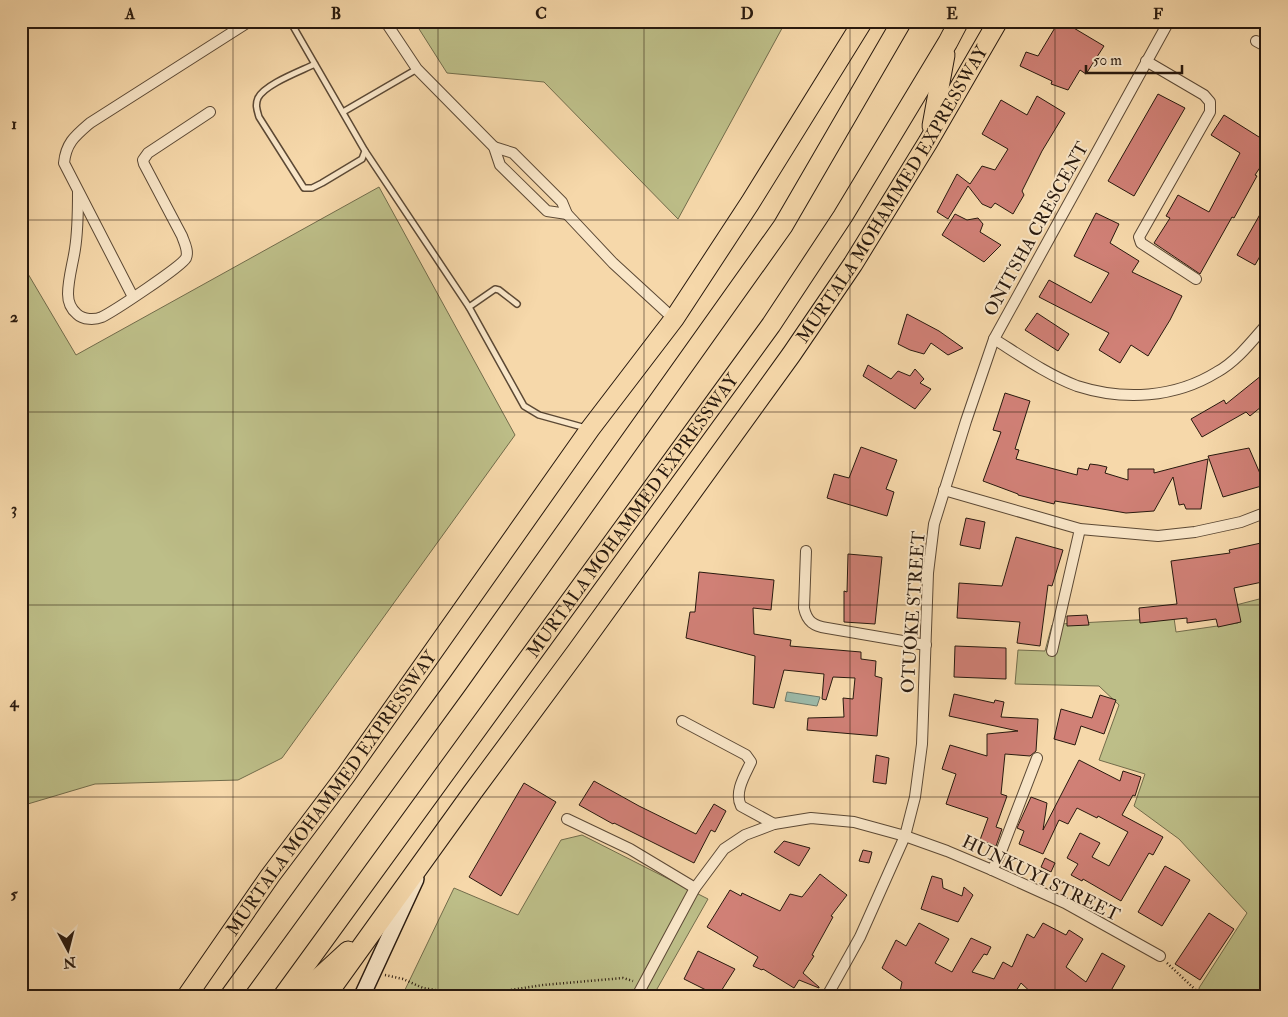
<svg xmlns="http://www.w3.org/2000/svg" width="1288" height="1017" viewBox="0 0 1288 1017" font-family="'IM FELL Double Pica',serif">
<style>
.green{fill:#bdbe88;stroke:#726c4b}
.water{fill:#9dbaa9;stroke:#6e7a6b}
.building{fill:#d08076;stroke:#28190e}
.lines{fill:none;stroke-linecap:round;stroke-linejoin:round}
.lane-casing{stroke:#5c4935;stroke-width:8}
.street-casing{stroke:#5c4935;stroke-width:12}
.secondary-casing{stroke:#28190e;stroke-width:18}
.highway-casing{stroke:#28190e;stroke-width:21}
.path{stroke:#28190e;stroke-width:2.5;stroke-dasharray:1 2.5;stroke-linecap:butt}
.lane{stroke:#f9e6c8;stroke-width:5}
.street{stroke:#f9e6c8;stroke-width:10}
.secondary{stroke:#f9e6c8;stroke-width:15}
.highway{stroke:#f6d8aa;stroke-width:19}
.grid{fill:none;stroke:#28190e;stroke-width:1;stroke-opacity:0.55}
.labels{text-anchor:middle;stroke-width:4;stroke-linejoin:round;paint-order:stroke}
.street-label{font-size:18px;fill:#28190e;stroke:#f9e6c8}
.neatline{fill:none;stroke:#28190e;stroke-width:2}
.grid-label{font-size:16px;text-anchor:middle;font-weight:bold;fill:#28190e}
</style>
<rect width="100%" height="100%" fill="#f6d8aa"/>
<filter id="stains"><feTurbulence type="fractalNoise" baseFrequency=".004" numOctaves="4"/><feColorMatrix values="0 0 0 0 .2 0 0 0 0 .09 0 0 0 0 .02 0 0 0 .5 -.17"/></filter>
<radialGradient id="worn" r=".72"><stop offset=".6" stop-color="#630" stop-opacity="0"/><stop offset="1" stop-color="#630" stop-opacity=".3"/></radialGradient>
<!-- green -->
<g class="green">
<polygon points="414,21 786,21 678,219 544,82 447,73"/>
<polygon points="379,187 515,435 282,758 238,780 95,784 21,806 21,262 76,355"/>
<polygon points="1267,597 1267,996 1200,996 1199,988 1247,913 1179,839 1134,806 1145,774 1099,760 1119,705 1099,686 1015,684 1018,650 1045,651 1052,625 1060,624 1174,618 1176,632 1238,623 1236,605"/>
<polygon points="582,835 708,899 653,996 402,996 454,888 518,915 561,840"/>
</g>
<!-- water -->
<polygon class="water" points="787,692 820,697 817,706 785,701"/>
<!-- building -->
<g class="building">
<polygon points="1059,21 1062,21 1104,46 1086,74 1080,70 1068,90 1051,84 1052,81 1020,66 1026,52 1038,56"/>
<polygon points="1158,94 1185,108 1134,196 1108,181"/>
<polygon points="1037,96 1065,113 1042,151 1022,191 1024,195 1013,214 995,203 991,208 982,204 968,186 948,219 937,212 957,174 970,184 982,166 995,170 1008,149 982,134 1001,100 1027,115"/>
<polygon points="1224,115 1267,142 1267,157 1255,175 1257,176 1234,218 1232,217 1200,274 1154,243 1170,218 1166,216 1178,195 1209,212 1240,153 1211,135"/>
<polygon points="1267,202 1267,244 1255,265 1237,255"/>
<polygon points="1096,213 1119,224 1110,243 1139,261 1132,272 1182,296 1170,320 1148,356 1131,345 1120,363 1099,350 1109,333 1039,297 1049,280 1091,303 1109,273 1074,256"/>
<polygon points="955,214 967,220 978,218 983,224 980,232 1001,245 984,262 942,235"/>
<polygon points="1037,313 1069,334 1058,351 1025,330"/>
<polygon points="907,314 939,331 963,348 948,355 931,343 924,354 910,350 898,344"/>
<polygon points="868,365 891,379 898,371 910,376 915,369 924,379 920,383 931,389 915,409 863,376"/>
<polygon points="1267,371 1267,402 1250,416 1246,412 1202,437 1191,419 1224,400 1226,404"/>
<polygon points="1005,393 1030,401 1015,449 1019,450 1016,459 1077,475 1078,468 1088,470 1090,464 1098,465 1107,467 1105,473 1128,480 1128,469 1154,469 1154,473 1208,459 1201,509 1186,509 1184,504 1179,505 1173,477 1154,511 1126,513 1055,501 1054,504 1018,495 1018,494 983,481 1001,432 993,430"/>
<polygon points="861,447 897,460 886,489 894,492 887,516 827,498 834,474 849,478"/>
<polygon points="1249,448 1265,485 1223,497 1208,456"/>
<polygon points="966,518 985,522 980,549 960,545"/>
<polygon points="1016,537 1063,550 1052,586 1048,585 1040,646 1017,643 1020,622 957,618 959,583 1002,586"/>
<polygon points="1261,543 1267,568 1267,581 1234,588 1241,622 1218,627 1216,619 1187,623 1187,618 1140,623 1139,608 1177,604 1171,561 1230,553 1229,550"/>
<polygon points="848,554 882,557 875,624 844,622 844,591 847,592"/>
<polygon points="699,572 774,580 771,610 753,608 754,634 791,640 790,646 861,652 861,659 876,661 875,676 882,678 877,736 807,730 808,718 844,717 843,698 853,699 855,678 833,677 826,700 822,699 824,674 784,670 774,708 753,704 755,656 686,638 690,612 695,612"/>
<polygon points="1087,615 1089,625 1067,626 1067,616"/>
<polygon points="955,646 1006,648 1006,679 954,677"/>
<polygon points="954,694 994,703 995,700 1004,702 1001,717 1038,719 1036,751 1030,756 1005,754 1001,794 1007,796 996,827 1002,829 996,846 980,840 988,818 946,804 956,774 942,769 950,745 987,756 987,734 1018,731 949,716"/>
<polygon points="1100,695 1116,700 1104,734 1081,726 1075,745 1054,739 1061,709 1092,718"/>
<polygon points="876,755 889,758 886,784 873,782"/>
<polygon points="1079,760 1120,781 1123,771 1141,777 1135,796 1133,795 1122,815 1163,837 1153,855 1149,853 1121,901 1083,879 1082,881 1071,875 1078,864 1067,858 1080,833 1100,843 1092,857 1109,866 1128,832 1098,816 1097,818 1077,808 1068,824 1059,820 1043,854 1019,844 1024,831 1017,828 1031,797 1047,803 1043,830"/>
<polygon points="594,781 639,806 696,834 714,804 726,811 715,832 711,830 694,863 614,823 613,824 579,805"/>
<polygon points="524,783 556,802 501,896 469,877"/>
<polygon points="784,841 810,848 799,866 774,852"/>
<polygon points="863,850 872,852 869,863 859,861"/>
<polygon points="1045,858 1055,863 1051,872 1041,867"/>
<polygon points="1165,866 1190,880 1162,926 1138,912"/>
<polygon points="820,874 847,895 831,916 833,917 812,955 814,956 803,973 819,987 819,988 799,980 794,988 763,969 762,970 753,966 758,957 707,927 730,890 741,896 742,893 780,911 790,894 802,897"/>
<polygon points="932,876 942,879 943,888 962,896 964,887 973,895 958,922 921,909"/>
<polygon points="1209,913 1234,929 1200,980 1175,964"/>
<polygon points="919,923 949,939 935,963 952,972 971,938 991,947 987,955 984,954 972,972 994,979 1003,962 1012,967 1027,934 1034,938 1043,923 1066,935 1069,930 1083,939 1066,967 1086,982 1102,953 1125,966 1108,996 1054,996 1048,991 1045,996 1035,996 1021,983 1013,996 931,996 919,990 912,996 899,996 902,982 882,968 896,940 906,946"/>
<polygon points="698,951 735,969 718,996 684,979"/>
</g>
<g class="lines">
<!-- lane casing -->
<g class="lane-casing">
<g id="lane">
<path d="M290,21L365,151L362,159L322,183L312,188H304L259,117C257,110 255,105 258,98C265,84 301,71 315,64"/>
<polyline points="343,112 417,69"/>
<polyline points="365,151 469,307 524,406 539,415 586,428"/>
<polyline points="469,307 495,289 499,290 517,304"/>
</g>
</g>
<!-- street casing -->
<g class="street-casing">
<g id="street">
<polyline points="385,21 417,69 494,147 500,165 547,211 567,214"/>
<path d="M1169,21L994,339C1021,356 1048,375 1077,386C1124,401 1175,398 1217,372C1237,361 1252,341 1267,324"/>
<polyline points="1256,41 1267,47"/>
<polyline points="1146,61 1204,95 1210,102 1210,112 1139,237 1141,243 1196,279"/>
<polyline points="494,147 513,153 562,202 567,214 613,263 674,319"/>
<path d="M78,192C78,211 78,230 75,249C73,263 68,279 68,294C68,302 71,309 77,314C83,320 95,320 102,317C114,311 181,267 186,258C189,251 184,242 182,236L144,164L143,160L148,153L210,112"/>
<path d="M133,297L64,163C66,143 75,136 90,123L250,21"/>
<polyline points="944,490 1080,529 1158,536 1195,532 1241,522 1267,512"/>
<path d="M806,551L804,608C807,622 814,626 827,628L926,645"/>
<polyline points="1052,651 1080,529"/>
<path d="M682,721L746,755L751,762C745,775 734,792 741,806L774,824"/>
<polyline points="567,819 630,849 695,888"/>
<polyline points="992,870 999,857 1037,758"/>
<polyline points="637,996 695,888 724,849 745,835 774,824 811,818 854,822 905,836 947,851 992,870 1065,903 1160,956"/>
<polyline points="827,996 860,937 905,836 915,797 922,744 928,573 934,524 966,421 994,339"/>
</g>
</g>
<!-- secondary casing -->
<g class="secondary-casing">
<polyline id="secondary" points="362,996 416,879"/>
</g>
<!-- highway casing -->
<g class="highway-casing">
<g id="highway">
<polyline points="932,126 945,55"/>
<path id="s1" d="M187,996L270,876L346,775L590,429L674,319L750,203L863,21"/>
<polyline points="230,996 458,683 783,226 902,21"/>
<path id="s2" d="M283,996L771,325L843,216L948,42L959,21"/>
<polyline points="299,996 348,951"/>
<path id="s3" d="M326,996L472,793L577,651L791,355L853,264L928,142L998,21"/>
</g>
</g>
<!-- path -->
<g class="path">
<polyline points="1167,963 1202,996"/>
<polyline points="385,975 403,979 423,988 471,996 543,985 623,978 633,981"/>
</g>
<!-- lane -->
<use href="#lane" class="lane"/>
<!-- street -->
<use href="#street" class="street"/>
<!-- secondary -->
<use href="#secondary" class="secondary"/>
<!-- highway -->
<use href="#highway" class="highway"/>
</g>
<!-- grid -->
<path class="grid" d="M233,21V996M438,21V996M644,21V996M850,21V996M1055,21V996M21,220H1267M21,412H1267M21,605H1267M21,797H1267"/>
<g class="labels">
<!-- street labels -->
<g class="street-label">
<text dy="6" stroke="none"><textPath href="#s3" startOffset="982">MURTALA MOHAMMED EXPRESSWAY</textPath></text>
<text transform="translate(1036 229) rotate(-61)" y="6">ONITSHA CRESCENT</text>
<text dy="6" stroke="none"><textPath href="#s2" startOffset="594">MURTALA MOHAMMED EXPRESSWAY</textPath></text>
<text transform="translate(913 612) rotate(-86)" y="6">OTUOKE STREET</text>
<text dy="6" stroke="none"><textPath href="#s1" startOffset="249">MURTALA MOHAMMED EXPRESSWAY</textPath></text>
<text transform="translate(1041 878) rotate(26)" y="6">HUNKUYI STREET</text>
</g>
</g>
<!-- margin -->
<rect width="1288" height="1017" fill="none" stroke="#f6d8aa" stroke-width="55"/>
<!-- north arrow -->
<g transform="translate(68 950) rotate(173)" stroke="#f9e6c8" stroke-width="4" paint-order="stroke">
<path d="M0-4L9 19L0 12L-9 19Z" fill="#28190e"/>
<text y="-8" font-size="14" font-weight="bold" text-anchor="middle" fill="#28190e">N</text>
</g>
<!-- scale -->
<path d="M1086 65v8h96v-8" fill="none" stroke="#28190e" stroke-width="2.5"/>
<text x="1093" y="65" font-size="15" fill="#28190e" stroke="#f9e6c8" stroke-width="4" paint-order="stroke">50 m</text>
<rect x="28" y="28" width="1232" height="962" class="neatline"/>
<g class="grid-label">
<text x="130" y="19">A</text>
<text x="336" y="19">B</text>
<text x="541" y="19">C</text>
<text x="747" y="19">D</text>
<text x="952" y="19">E</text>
<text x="1158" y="19">F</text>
<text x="14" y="129">1</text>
<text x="14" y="322">2</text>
<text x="14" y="514">3</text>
<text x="14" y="707">4</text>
<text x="14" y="899">5</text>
</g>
<rect width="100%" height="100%" filter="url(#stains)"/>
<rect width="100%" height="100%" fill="url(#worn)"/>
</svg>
